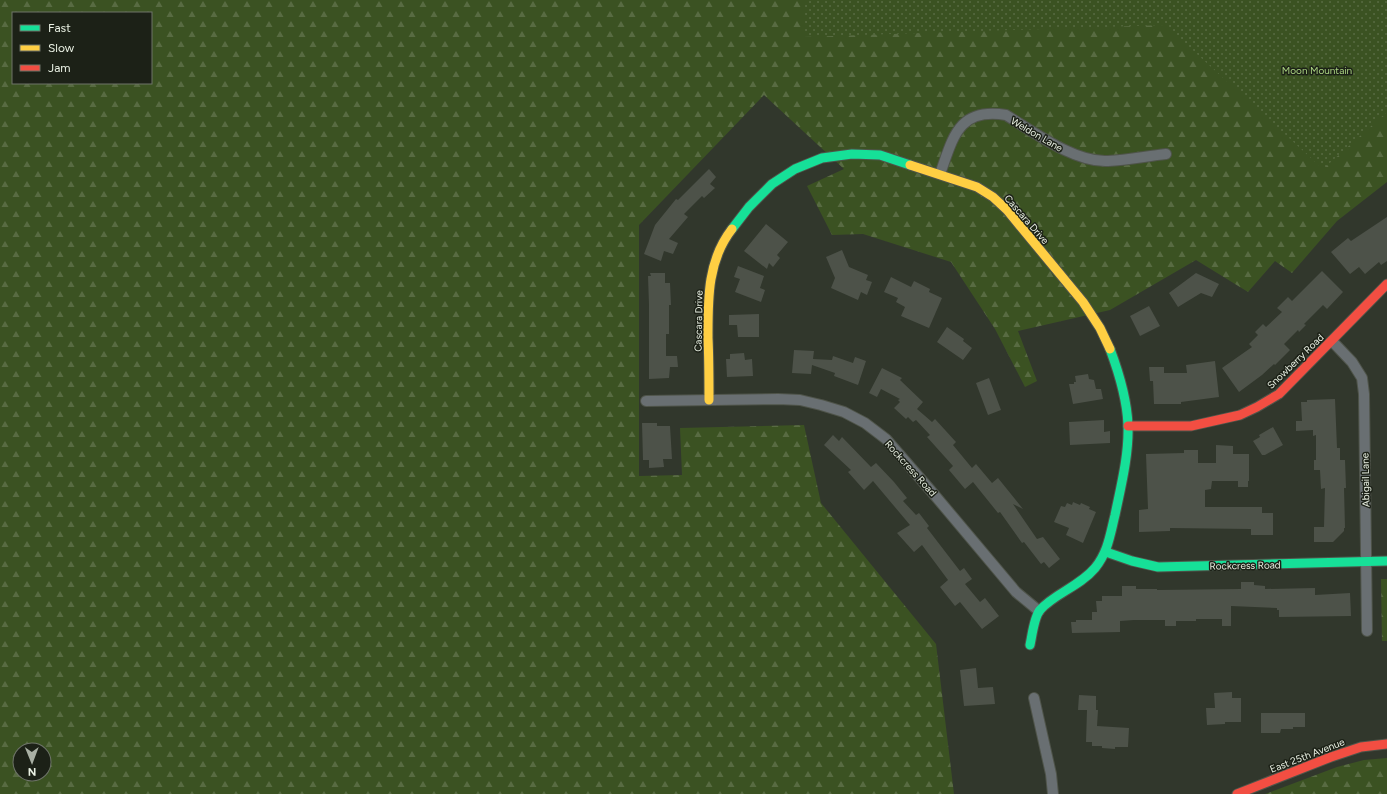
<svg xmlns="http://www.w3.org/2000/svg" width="1387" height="794" viewBox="0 0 1387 794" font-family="Figtree,sans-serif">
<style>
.forest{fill:url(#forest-firs);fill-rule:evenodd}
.park{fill:url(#park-dots)}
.building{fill:#4d5249}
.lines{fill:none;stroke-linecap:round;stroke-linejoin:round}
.street-casing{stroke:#4f544a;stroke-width:12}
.fast-casing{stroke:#4f544a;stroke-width:11}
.slow-casing{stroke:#4f544a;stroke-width:11}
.jam-casing{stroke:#4f544a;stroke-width:11}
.street{stroke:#696f72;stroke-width:10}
.fast{stroke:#16e098;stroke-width:9}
.slow{stroke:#ffcf43;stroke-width:9}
.jam{stroke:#f24e42;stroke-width:9}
.labels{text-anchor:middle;stroke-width:3;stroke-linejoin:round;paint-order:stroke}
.park-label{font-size:10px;fill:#acd583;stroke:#1c2117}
.street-label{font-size:10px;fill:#eaf1e4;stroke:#1c2117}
</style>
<defs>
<pattern id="forest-firs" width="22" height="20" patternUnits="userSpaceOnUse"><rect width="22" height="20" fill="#3b5222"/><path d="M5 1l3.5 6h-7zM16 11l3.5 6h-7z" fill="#586b42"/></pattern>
<pattern id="park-dots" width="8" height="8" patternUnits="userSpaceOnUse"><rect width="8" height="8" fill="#3b5222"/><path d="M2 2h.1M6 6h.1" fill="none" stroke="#586b42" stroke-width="1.8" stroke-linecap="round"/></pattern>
</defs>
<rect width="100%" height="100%" fill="#31372c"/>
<!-- forest -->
<g class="forest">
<path d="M0,0H1387V182L1337,221L1292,273L1275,261L1248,292L1196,260L1110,310L1018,331L1037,381L1025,387L995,329L951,262L863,234L832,235L807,186L844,169L764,95L639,225V476L682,475L680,428L804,425L821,503L936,644L954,794H0ZM13,13H151V83H13ZM20,750H44V774H20Z"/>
<polygon points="1381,579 1387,579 1387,641 1382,641"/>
<polygon points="1387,758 1387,794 1265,794 1337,767 1364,760"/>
</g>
<!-- park -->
<polygon class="park" points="803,0 1387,0 1387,112 1323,169 1165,25 803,37"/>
<!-- building -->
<g class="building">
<polygon points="709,169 716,177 710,184 715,188 704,198 702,196 684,214 688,217 669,239 678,243 673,254 664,251 661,261 644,254 655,225 676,199 678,200"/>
<polygon points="1387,217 1387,261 1381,265 1379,262 1365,274 1359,267 1350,274 1331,252 1348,238 1351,241"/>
<polygon points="766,224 788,242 777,255 780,258 773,267 769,263 767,269 744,251"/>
<polygon points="842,250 849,267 868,275 866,280 872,282 867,295 861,292 858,300 831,288 835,278 826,257"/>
<polygon points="738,266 764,276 760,288 765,290 761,302 735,292 740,279 734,277"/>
<polygon points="1322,271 1343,292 1327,309 1323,305 1304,324 1306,325 1299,332 1298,330 1284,344 1290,350 1275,365 1274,364 1262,375 1239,392 1222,368 1252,347 1249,344 1258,335 1255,332 1263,324 1266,327 1282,312 1277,308 1288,297 1292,301"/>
<polygon points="650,273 665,273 665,283 670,283 671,305 669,305 669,334 666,334 666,356 677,356 678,367 670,367 669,378 649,379 649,305 648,276 651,276"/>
<polygon points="1196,273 1219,284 1212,297 1201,293 1178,307 1169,293"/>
<polygon points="891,277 911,287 914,281 930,289 929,292 942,298 929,328 901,316 905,307 896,302 898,298 884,292"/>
<polygon points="1149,306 1160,326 1140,336 1130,316"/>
<polygon points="759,314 759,337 738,337 737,325 729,325 729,315"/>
<polygon points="947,327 964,339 963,341 972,348 963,360 937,342"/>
<polygon points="794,350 814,351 813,359 832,360 833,356 853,363 855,357 866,361 858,385 834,376 835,373 812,365 811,374 792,373"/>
<polygon points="744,353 745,360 752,359 753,376 727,377 726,359 730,359 730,354"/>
<polygon points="1215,361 1219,397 1181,402 1181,404 1154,404 1153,381 1150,381 1149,367 1164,367 1164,373 1187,373 1186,365"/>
<polygon points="882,368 902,378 900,380 923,402 917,409 932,422 935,419 956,442 953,445 972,468 976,464 992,483 998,478 1023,509 1013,504 1037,539 1043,537 1060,559 1049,568 1044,562 1041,564 1024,542 1022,543 1000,512 998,513 973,482 965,489 949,470 953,466 927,437 930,435 916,420 913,422 908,417 906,419 894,408 900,402 898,400 900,399 881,389 877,397 869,393"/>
<polygon points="1088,374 1089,379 1094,380 1096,389 1101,389 1103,399 1073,404 1069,384 1074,384 1074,382 1076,382 1075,376"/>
<polygon points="989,378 1001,410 988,415 976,383"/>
<polygon points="1335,399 1337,448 1340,448 1340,460 1345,460 1346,488 1344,488 1345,528 1344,528 1344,531 1333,542 1314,542 1314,527 1324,527 1325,488 1321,489 1320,470 1314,470 1314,460 1316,460 1316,435 1313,436 1313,430 1296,431 1296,421 1302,421 1301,402 1307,402 1307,400"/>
<polygon points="1104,420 1104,432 1110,431 1110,443 1070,445 1069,422"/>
<polygon points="642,423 657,423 657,426 670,426 672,459 663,459 664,467 649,468 649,460 643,460"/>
<polygon points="1273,427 1283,445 1265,455 1262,455 1253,441 1260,437 1259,435"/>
<polygon points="833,435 839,441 842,437 871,467 876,463 894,482 907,498 903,501 916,515 919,513 929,526 927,528 960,571 964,568 972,579 965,584 980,602 985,598 999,616 982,629 960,602 955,606 940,587 948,580 922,545 914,552 897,533 910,525 873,481 864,490 848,472 851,470 824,445"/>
<polygon points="1216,445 1233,446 1233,454 1249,454 1249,481 1248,481 1248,487 1238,487 1238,481 1212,481 1211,489 1205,490 1205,507 1262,507 1262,513 1273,513 1273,535 1251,535 1251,529 1170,528 1170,531 1139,532 1139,510 1148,509 1146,454 1184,453 1184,450 1198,450 1198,463 1216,463"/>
<polygon points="1073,502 1080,505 1081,503 1090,507 1089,509 1096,512 1083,543 1066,535 1069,528 1054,522 1061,506 1065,507 1067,503 1072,505"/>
<polygon points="1241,582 1254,582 1254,585 1265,586 1265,589 1315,588 1315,595 1350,593 1351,616 1279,617 1279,610 1277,610 1277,608 1231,606 1231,626 1222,626 1222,619 1196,619 1196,621 1176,621 1176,626 1165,626 1165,620 1134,620 1120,621 1120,632 1072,633 1071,622 1076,622 1076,620 1092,620 1092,612 1097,612 1096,601 1102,601 1102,596 1122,596 1122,586 1136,586 1136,589 1157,589 1157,590 1241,589"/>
<polygon points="976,668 978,688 993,687 995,704 964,706 960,670"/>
<polygon points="1232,692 1232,698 1241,698 1241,722 1225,722 1225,724 1207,725 1206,708 1215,708 1214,693"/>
<polygon points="1079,695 1096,696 1096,710 1098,710 1097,726 1129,728 1128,747 1115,747 1115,749 1102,748 1102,746 1092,746 1092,742 1086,742 1087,710 1078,710"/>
<polygon points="1261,713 1305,713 1305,727 1293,727 1293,729 1281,729 1280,733 1261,733"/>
</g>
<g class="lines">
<!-- street casing -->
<g class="street-casing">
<g id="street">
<path d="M940,174C953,138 958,107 1006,115C1034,132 1075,163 1108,161C1128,160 1147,156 1166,154"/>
<polyline points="1332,341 1352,362 1362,378 1364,394 1367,631"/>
<polyline points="646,401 778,399 800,400 821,405 844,412 865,423 886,439 932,492 1016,592 1039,611"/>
<polyline points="1034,698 1051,774 1053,794"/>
</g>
</g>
<!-- fast casing -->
<g class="fast-casing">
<g id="fast">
<polyline points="732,229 749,207 772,184 795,169 822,158 852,154 880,155 910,165"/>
<polyline points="1106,552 1132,561 1158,567 1387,561"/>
<path d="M1030,645C1032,636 1034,617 1040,610C1055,593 1079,587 1095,568C1108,552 1110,535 1115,515C1121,486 1129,455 1128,425C1127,400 1119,373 1110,349"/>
</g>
</g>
<!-- slow casing -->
<g class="slow-casing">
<g id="slow">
<polyline points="910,165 977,187 993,197 1007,210 1083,302 1100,328 1110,349"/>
<path d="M709,400C709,379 709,359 708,338C708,300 707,261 732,229"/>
</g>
</g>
<!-- jam casing -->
<g class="jam-casing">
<g id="jam">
<polyline points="1128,426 1191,426 1240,415 1257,407 1279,394 1387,284"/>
<polyline points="1237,794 1331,757 1361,747 1387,744"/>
</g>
</g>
<!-- street -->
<use href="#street" class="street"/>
<!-- fast -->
<use href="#fast" class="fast"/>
<!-- slow -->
<use href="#slow" class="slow"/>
<!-- jam -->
<use href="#jam" class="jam"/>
</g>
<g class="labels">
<!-- park labels -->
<g class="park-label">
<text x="1317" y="74">Moon Mountain</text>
</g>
<!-- street labels -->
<g class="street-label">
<text transform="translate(1037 134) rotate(30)" y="4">Weldon Lane</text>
<text transform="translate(1027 219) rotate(49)" y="4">Cascara Drive</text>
<text transform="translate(698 321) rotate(-89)" y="4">Cascara Drive</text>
<text transform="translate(1295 361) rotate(-44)" y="4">Snowberry Road</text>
<text transform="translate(911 468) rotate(48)" y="4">Rockcress Road</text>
<text transform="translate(1365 480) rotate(-91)" y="4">Abigail Lane</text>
<text transform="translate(1245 565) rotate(-1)" y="4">Rockcress Road</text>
<text transform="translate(1307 755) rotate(-21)" y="4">East 25th Avenue</text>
</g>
</g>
<!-- legend -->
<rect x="12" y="12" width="140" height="72" fill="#1c2117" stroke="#6e7469"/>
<rect x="20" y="25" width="20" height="6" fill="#16e098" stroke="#6e7469"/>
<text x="48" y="32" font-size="12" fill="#eaf1e4">Fast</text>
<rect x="20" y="45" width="20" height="6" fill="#ffcf43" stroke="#6e7469"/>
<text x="48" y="52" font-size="12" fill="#eaf1e4">Slow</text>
<rect x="20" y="65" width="20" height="6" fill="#f24e42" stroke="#6e7469"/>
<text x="48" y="72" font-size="12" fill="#eaf1e4">Jam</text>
<!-- north arrow -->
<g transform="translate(32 762) rotate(179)"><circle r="19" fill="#1c2117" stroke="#6e7469"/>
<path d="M0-3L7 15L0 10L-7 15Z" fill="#a9b0a4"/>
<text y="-6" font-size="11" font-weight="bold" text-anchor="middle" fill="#eaf1e4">N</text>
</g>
</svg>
